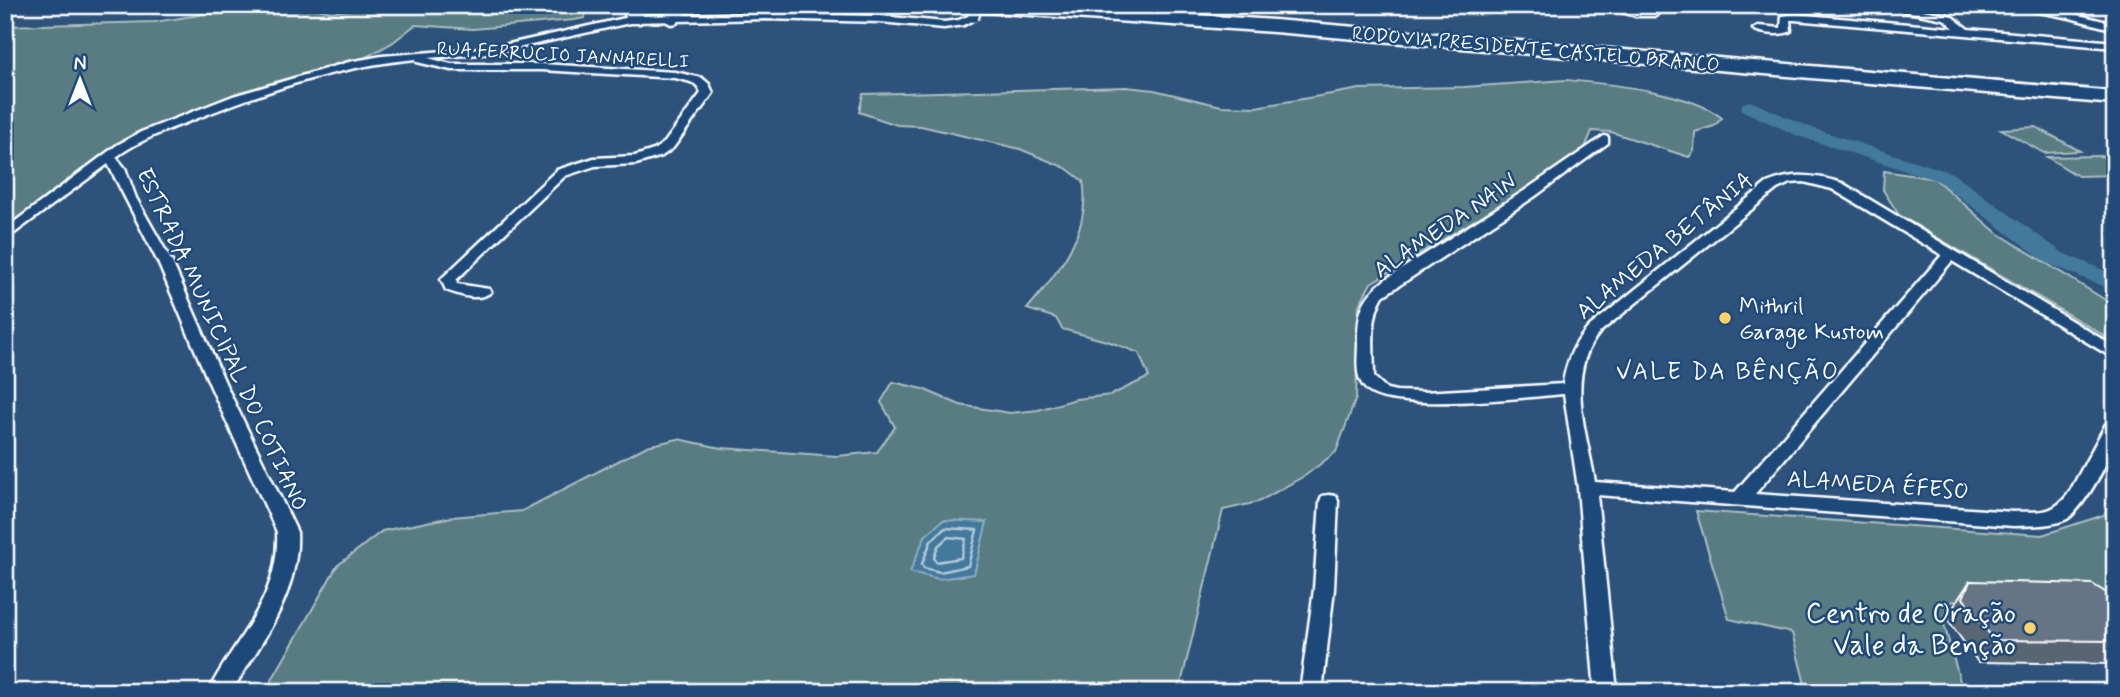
<svg xmlns="http://www.w3.org/2000/svg" width="2120" height="697" viewBox="0 0 2120 697" font-family="Mynerve,sans-serif">
<style>
.green{fill:#587c81;stroke:#acbec0;stroke-width:2}
.water{fill:#42799d;stroke:#8eafc4;stroke-width:2}
.lines{fill:none;stroke-linecap:round;stroke-linejoin:round}
.shore{stroke:#b3c9d8;stroke-width:2.5}
.river{fill:#42799d;fill-rule:evenodd}
.minor-casing{stroke:#fff;stroke-width:5}
.motorway-casing{stroke:#fff;stroke-width:5}
.minor{fill:#1f4a7a;fill-rule:evenodd}
.motorway{fill:#1f4a7a;fill-rule:evenodd}
.minor-bridge-casing{stroke:#fff;stroke-width:14;stroke-linecap:butt}
.minor-bridge{stroke:#1f4a7a;stroke-width:10}
.wall{fill:#586573;stroke:#fff;stroke-width:2}
.building{fill:#667586;stroke:#fff;stroke-width:2}
.poi-dot{fill:#ffd166;stroke:#1f4a7a;stroke-width:2.5}
.labels{text-anchor:middle;stroke-width:5;stroke-linejoin:round;paint-order:stroke}
.far-street-label{font-size:19px;fill:#fff;stroke:#1f4a7a}
.street-label{font-size:23px;fill:#fff;stroke:#1f4a7a}
.poi-label{font-size:23px;fill:#fff;stroke:#1f4a7a;text-anchor:start}
.neighbourhood-label{font-size:24px;letter-spacing:2px;fill:#fff;stroke:#1f4a7a}
.near-poi-label{font-size:28px;fill:#fff;stroke:#1f4a7a;text-anchor:end}
</style>
<rect width="100%" height="100%" fill="#2d537c"/>
<filter id="ink" filterUnits="userSpaceOnUse"><feTurbulence type="fractalNoise" baseFrequency=".0143" numOctaves="2"/><feDisplacementMap in="SourceGraphic" scale="14" xChannelSelector="R" yChannelSelector="G"/><feConvolveMatrix kernelMatrix="1 2 1 2 8 2 1 2 1" color-interpolation-filters="sRGB"/></filter>
<g filter="url(#ink)">
<!-- green -->
<g class="green">
<polygon points="389,5 553,6 579,10 585,15 585,18 574,20 473,29 415,25 392,43 359,61 299,78 146,134 5,232 5,26 155,22 199,15 219,7 313,8 331,12"/>
<polygon points="1030,5 1161,11 2115,90 2115,95"/>
<path d="M1566,80C1608,84 1690,91 1722,118L1714,126L1695,132L1694,151L1689,157L1611,132L1592,131L1582,155L1371,283L1359,305L1356,398L1336,452L1306,475L1258,502L1223,510L1179,692H265L337,566L382,531L452,517L522,511L647,446L678,439L721,448L837,456L877,452L895,427L881,402L893,382L923,389L960,405L1010,413L1038,410L1076,399L1111,395L1149,377L1139,353L1110,342L1062,329L1056,318L1027,309C1058,273 1092,231 1083,181L1066,168L1020,149L921,126L897,125L859,112L863,94L1126,87L1154,90L1221,106L1256,107L1360,89L1464,87Z"/>
<polygon points="2036,127 2080,151 2044,153 2001,129"/>
<polygon points="2102,156 2115,163 2115,175 2078,176 2047,157"/>
<polygon points="1884,171 1935,179 1996,232 2115,306 2115,342 1899,215 1883,190"/>
<polygon points="2115,489 2115,628 2075,605 1952,601 1943,620 1963,692 1807,692 1792,633 1729,619 1696,511 2042,535 2104,515"/>
</g>
<!-- water -->
<polygon class="water" points="943,520 987,522 974,574 939,579 910,572 925,536"/>
<g class="lines">
<!-- shore -->
<g class="shore">
<polygon points="945,528 977,530 968,566 940,572 924,568 922,564 931,541"/>
<polygon points="948,537 966,539 961,558 936,562 934,558 938,546"/>
</g>
<!-- river -->
<polygon class="river" points="1750,101 1812,128 1952,173 2063,253 2115,275 2115,291 2047,263 1938,181 1798,136 1743,111 1741,107 1743,103"/>
<!-- minor casing -->
<g class="minor-casing">
<g id="minor">
<path d="M1598,5C1617,5 1634,10 1653,10L1656,5H1666L1656,16H1636Z"/>
<path d="M1873,5H1896L1950,15L1968,29L2115,42V48L1794,20H1790L1791,31C1783,36 1761,34 1753,29L1758,26L1781,28L1782,16L1794,14L1954,28L1944,19Z"/>
<path d="M2002,5C2041,5 2077,14 2115,24V30L2070,18Z"/>
<path d="M765,13L880,16L944,22L959,20L973,14L978,17L964,25L944,28L880,22L765,19L634,22L495,53L428,58L451,64H541L675,72L702,78L709,84L713,93L673,148L662,156L636,164L595,166L565,176L456,280L457,284L489,289L491,292C479,302 460,295 446,290L441,279L557,170L594,158L635,156L654,150L665,142L701,93C698,81 686,81 675,78L541,70H451L417,62L416,59C339,66 265,91 193,120C167,130 139,140 116,157L125,168L136,198L172,262L226,385L297,532C300,593 262,642 231,692H208C236,636 280,600 277,532L210,385L158,262L108,164L5,240V229L117,145L141,132L233,96L349,62L382,56L495,47L634,16Z"/>
<path d="M1604,136L1608,137V143L1534,197L1383,296C1369,319 1374,351 1374,377L1387,389L1396,391L1423,392L1563,384C1567,360 1573,344 1590,326L1767,183C1793,172 1816,175 1842,183L2115,347V359L1952,261L1755,494L2013,512C2039,511 2052,516 2069,493L2106,424L2115,419C2115,426 2116,434 2115,440C2112,458 2082,510 2067,519C2050,527 2031,525 2013,526L1597,495L1617,692H1595L1578,488L1564,394C1527,397 1390,413 1367,390C1354,378 1358,360 1358,344C1358,313 1360,299 1386,279L1524,191ZM1804,182L1832,189L1942,255L1735,492L1595,482C1587,433 1564,374 1600,332L1777,189L1790,183Z"/>
<polygon points="1329,495 1336,496 1338,501 1334,589 1322,692 1300,692 1314,589 1320,501 1322,496"/>
</g>
</g>
<!-- motorway casing -->
<g class="motorway-casing">
<g id="motorway">
<polygon points="622,5 640,5 644,13 640,23 628,23"/>
<polygon points="671,5 692,5 677,23 671,24 662,19"/>
<polygon points="947,5 1041,5 1274,20 2115,92 2115,104 1274,32 956,10"/>
</g>
</g>
<!-- minor -->
<use href="#minor" class="minor"/>
<!-- motorway -->
<use href="#motorway" class="motorway"/>
<!-- minor-bridge casing -->
<g class="minor-bridge-casing">
<polyline id="minor-bridge" points="973,17 978,5"/>
</g>
<!-- minor-bridge -->
<use href="#minor-bridge" class="minor-bridge"/>
</g>
<!-- wall -->
<polygon class="wall" points="1970,581 2115,598 2115,664 1978,662 1948,620 1955,604"/>
<!-- building -->
<polygon class="building" points="1970,581 2092,584 2115,598 2115,641 1994,640 1963,598"/>
</g>
<!-- markers -->
<g class="poi-dot">
<circle cx="1725" cy="318" r="7"/>
<circle cx="2030" cy="628" r="7"/>
</g>
<g class="labels">
<!-- far-street labels -->
<g class="far-street-label">
<text transform="translate(1536 48) rotate(5)" y="7">RODOVIA PRESIDENTE CASTELO BRANCO</text>
<text transform="translate(563 54) rotate(3)" y="7">RUA FERRUCIO JANNARELLI</text>
</g>
<!-- street labels -->
<g class="street-label">
<text transform="translate(1445 225) rotate(-34)" y="8">ALAMEDA NAIN</text>
<text transform="translate(1664 245) rotate(-39)" y="8">ALAMEDA BETÂNIA</text>
<text transform="translate(223 339) rotate(65)" y="8">ESTRADA MUNICIPAL DO COTIANO</text>
<text transform="translate(1878 484) rotate(4)" y="8">ALAMEDA ÉFESO</text>
</g>
<!-- poi labels -->
<g class="poi-label">
<text x="1739" y="313">Mithril<tspan x="1739" dy="26">Garage Kustom</tspan></text>
</g>
<!-- neighbourhood labels -->
<g class="neighbourhood-label">
<text x="1728" y="379">VALE DA BÊNÇÃO</text>
</g>
<!-- near-poi labels -->
<g class="near-poi-label">
<text x="2016" y="622">Centro de Oração<tspan x="2016" dy="32">Vale da Benção</tspan></text>
</g>
</g>
<!-- margin -->
<rect width="2120" height="697" fill="none" stroke="#1f4a7a" stroke-width="28"/>
<rect x="14" y="14" width="2092" height="669" fill="none" stroke="#fff" stroke-width="2.5" filter="url(#ink)"/>
<!-- north arrow -->
<g transform="translate(80 80)" stroke="#1f4a7a" stroke-width="5" paint-order="stroke">
<path d="M0-5L12 26L0 18L-12 26Z" fill="#ffffff"/>
<text y="-10" font-size="19" font-weight="bold" text-anchor="middle" fill="#ffffff">N</text>
</g>
</svg>
